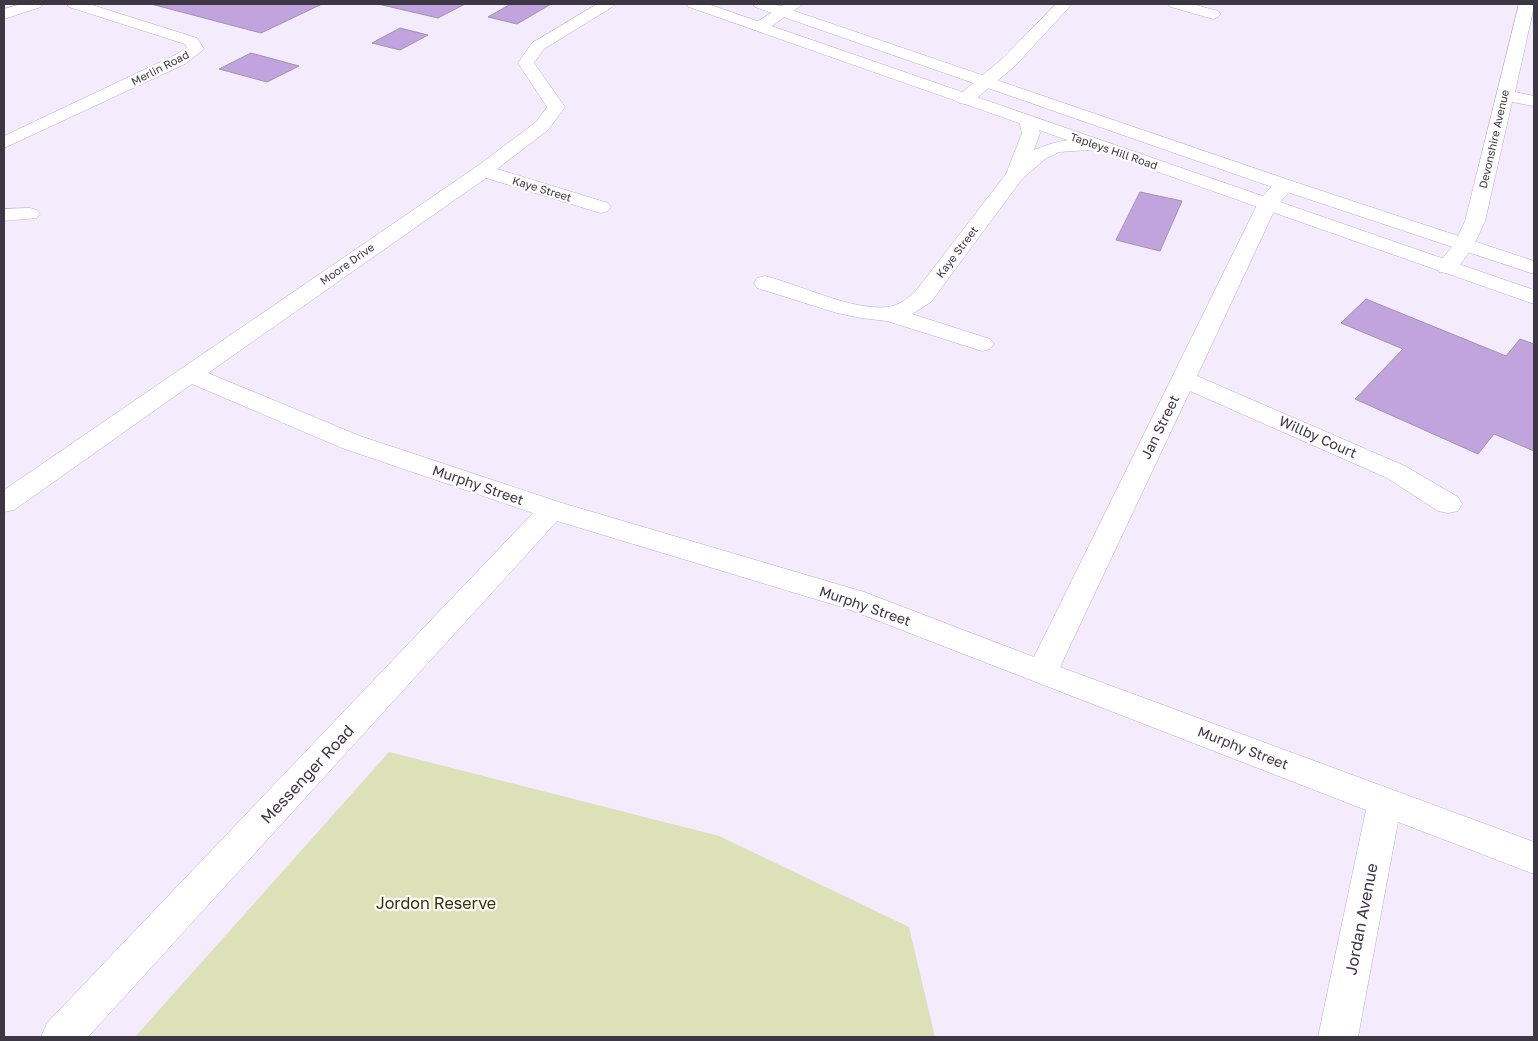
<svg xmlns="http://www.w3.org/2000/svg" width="1538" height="1041" viewBox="0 0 1538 1041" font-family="'Golos Text',sans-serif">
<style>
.green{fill:#dce1b8}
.building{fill:#c1a4dd;stroke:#a193af}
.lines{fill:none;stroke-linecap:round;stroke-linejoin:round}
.minor-casing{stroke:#bcaecb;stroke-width:1}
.major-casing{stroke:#bcaecb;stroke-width:1}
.minor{fill:#fff;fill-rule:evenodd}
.major{fill:#fff;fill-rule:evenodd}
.labels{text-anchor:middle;stroke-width:4.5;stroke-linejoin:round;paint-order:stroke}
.far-street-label{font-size:11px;fill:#3d3743;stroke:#fdfdfd}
.street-label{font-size:14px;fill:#3d3743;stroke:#fdfdfd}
.near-street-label{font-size:16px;fill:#3d3743;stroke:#fdfdfd}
.near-park-label{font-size:16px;fill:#313401;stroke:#fdfdfd}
</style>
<rect width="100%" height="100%" fill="#f4ebfd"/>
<!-- green -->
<polygon class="green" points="389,752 719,836 909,927 935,1037 135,1037"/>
<!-- building -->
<g class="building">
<polygon points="151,4 322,4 261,33"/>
<polygon points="378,4 465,4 438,18"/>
<polygon points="511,4 551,4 517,24 488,17"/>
<polygon points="400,28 428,35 400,50 372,43"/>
<polygon points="251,53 299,66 267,82 219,69"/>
<polygon points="1140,192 1182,201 1160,251 1116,240"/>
<polygon points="1366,299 1506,356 1520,339 1534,344 1534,451 1494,434 1478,454 1355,399 1403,349 1341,323"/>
</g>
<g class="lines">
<!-- minor casing -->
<g class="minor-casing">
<g id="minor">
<polygon points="21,4 44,4 41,7 4,19 4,9"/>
<polygon points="67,4 89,4 197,38 204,49 185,64 4,148 4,136 173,56 187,48 185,44 69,7"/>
<path d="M597,4H615L612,7L544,49L534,63L565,107L548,130L497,169L608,203L611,207L608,211L601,213L594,211L486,178L208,373L360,436L562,503L864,592L1034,657L1257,205C1265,193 1276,177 1292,181L1295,185L1276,207L1197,376L1405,466L1458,497L1462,504L1458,511L1448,513L1438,511L1387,478L1190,391L1060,667L1534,842V874L1398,822L1358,1037H1318L1366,810L845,608L557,521L88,1037H41L47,1023L533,513L342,448L192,384L14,510L4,512V490L476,167L536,122L547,107L518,63L532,43Z"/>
<polygon points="785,4 803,4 766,30 754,30 752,27 754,24"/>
<polygon points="1056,4 1072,4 1015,66 971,103 965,104 959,103 956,99 959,95 1003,58"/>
<polygon points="1168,4 1192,4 1218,11 1221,14 1218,17 1213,19 1171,7"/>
<polygon points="1519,4 1534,4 1534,6 1515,92 1534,96 1534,106 1512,102 1485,221 1474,245 1455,272 1447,273 1439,272 1436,267 1454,244 1465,221"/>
<path d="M1028,116L1034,117L1040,133L1034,150C1054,141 1080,136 1102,141L1104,145L1102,149L1059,152L1045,159L1022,179L931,302L912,314L990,339L994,344L990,349L982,351L887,321L861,318L837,313L757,288L754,283L757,278L765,276C801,285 852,311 888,307C898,306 908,298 915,292L1006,174L1022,133L1019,121L1022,117Z"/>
<polygon points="30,208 37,210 40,214 37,218 4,221 4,209"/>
</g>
</g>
<!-- major casing -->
<g class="major-casing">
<g id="major">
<polygon points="686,4 708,4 1534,290 1534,304 689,7"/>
<polygon points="753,4 774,4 1292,181 1534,261 1534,274 1278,189 755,7"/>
</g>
</g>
<!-- minor -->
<use href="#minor" class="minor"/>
<!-- major -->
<use href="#major" class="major"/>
</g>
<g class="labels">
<!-- far-street labels -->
<g class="far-street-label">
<text transform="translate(160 68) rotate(-27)" y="4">Merlin Road</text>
<text transform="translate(1494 139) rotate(-77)" y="4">Devonshire Avenue</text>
<text transform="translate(1114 151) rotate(19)" y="4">Tapleys Hill Road</text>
<text transform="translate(542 189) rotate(17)" y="4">Kaye Street</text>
<text transform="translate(957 252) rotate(-53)" y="4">Kaye Street</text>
<text transform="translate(347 264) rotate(-35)" y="4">Moore Drive</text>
</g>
<!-- street labels -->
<g class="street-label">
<text transform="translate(1160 427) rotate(-64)" y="5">Jan Street</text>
<text transform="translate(1318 437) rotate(24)" y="5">Willby Court</text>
<text transform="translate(478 485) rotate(19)" y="5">Murphy Street</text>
<text transform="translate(865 606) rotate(19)" y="5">Murphy Street</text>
<text transform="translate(1243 748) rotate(21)" y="5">Murphy Street</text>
</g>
<!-- near-street labels -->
<g class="near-street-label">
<text transform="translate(307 774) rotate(-47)" y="6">Messenger Road</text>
<text transform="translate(1361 919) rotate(-79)" y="6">Jordan Avenue</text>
</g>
<!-- near-park labels -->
<g class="near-park-label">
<text x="436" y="909">Jordon Reserve</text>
</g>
</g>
<!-- border -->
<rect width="1538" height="1041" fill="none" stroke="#3d3743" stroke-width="10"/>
</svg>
